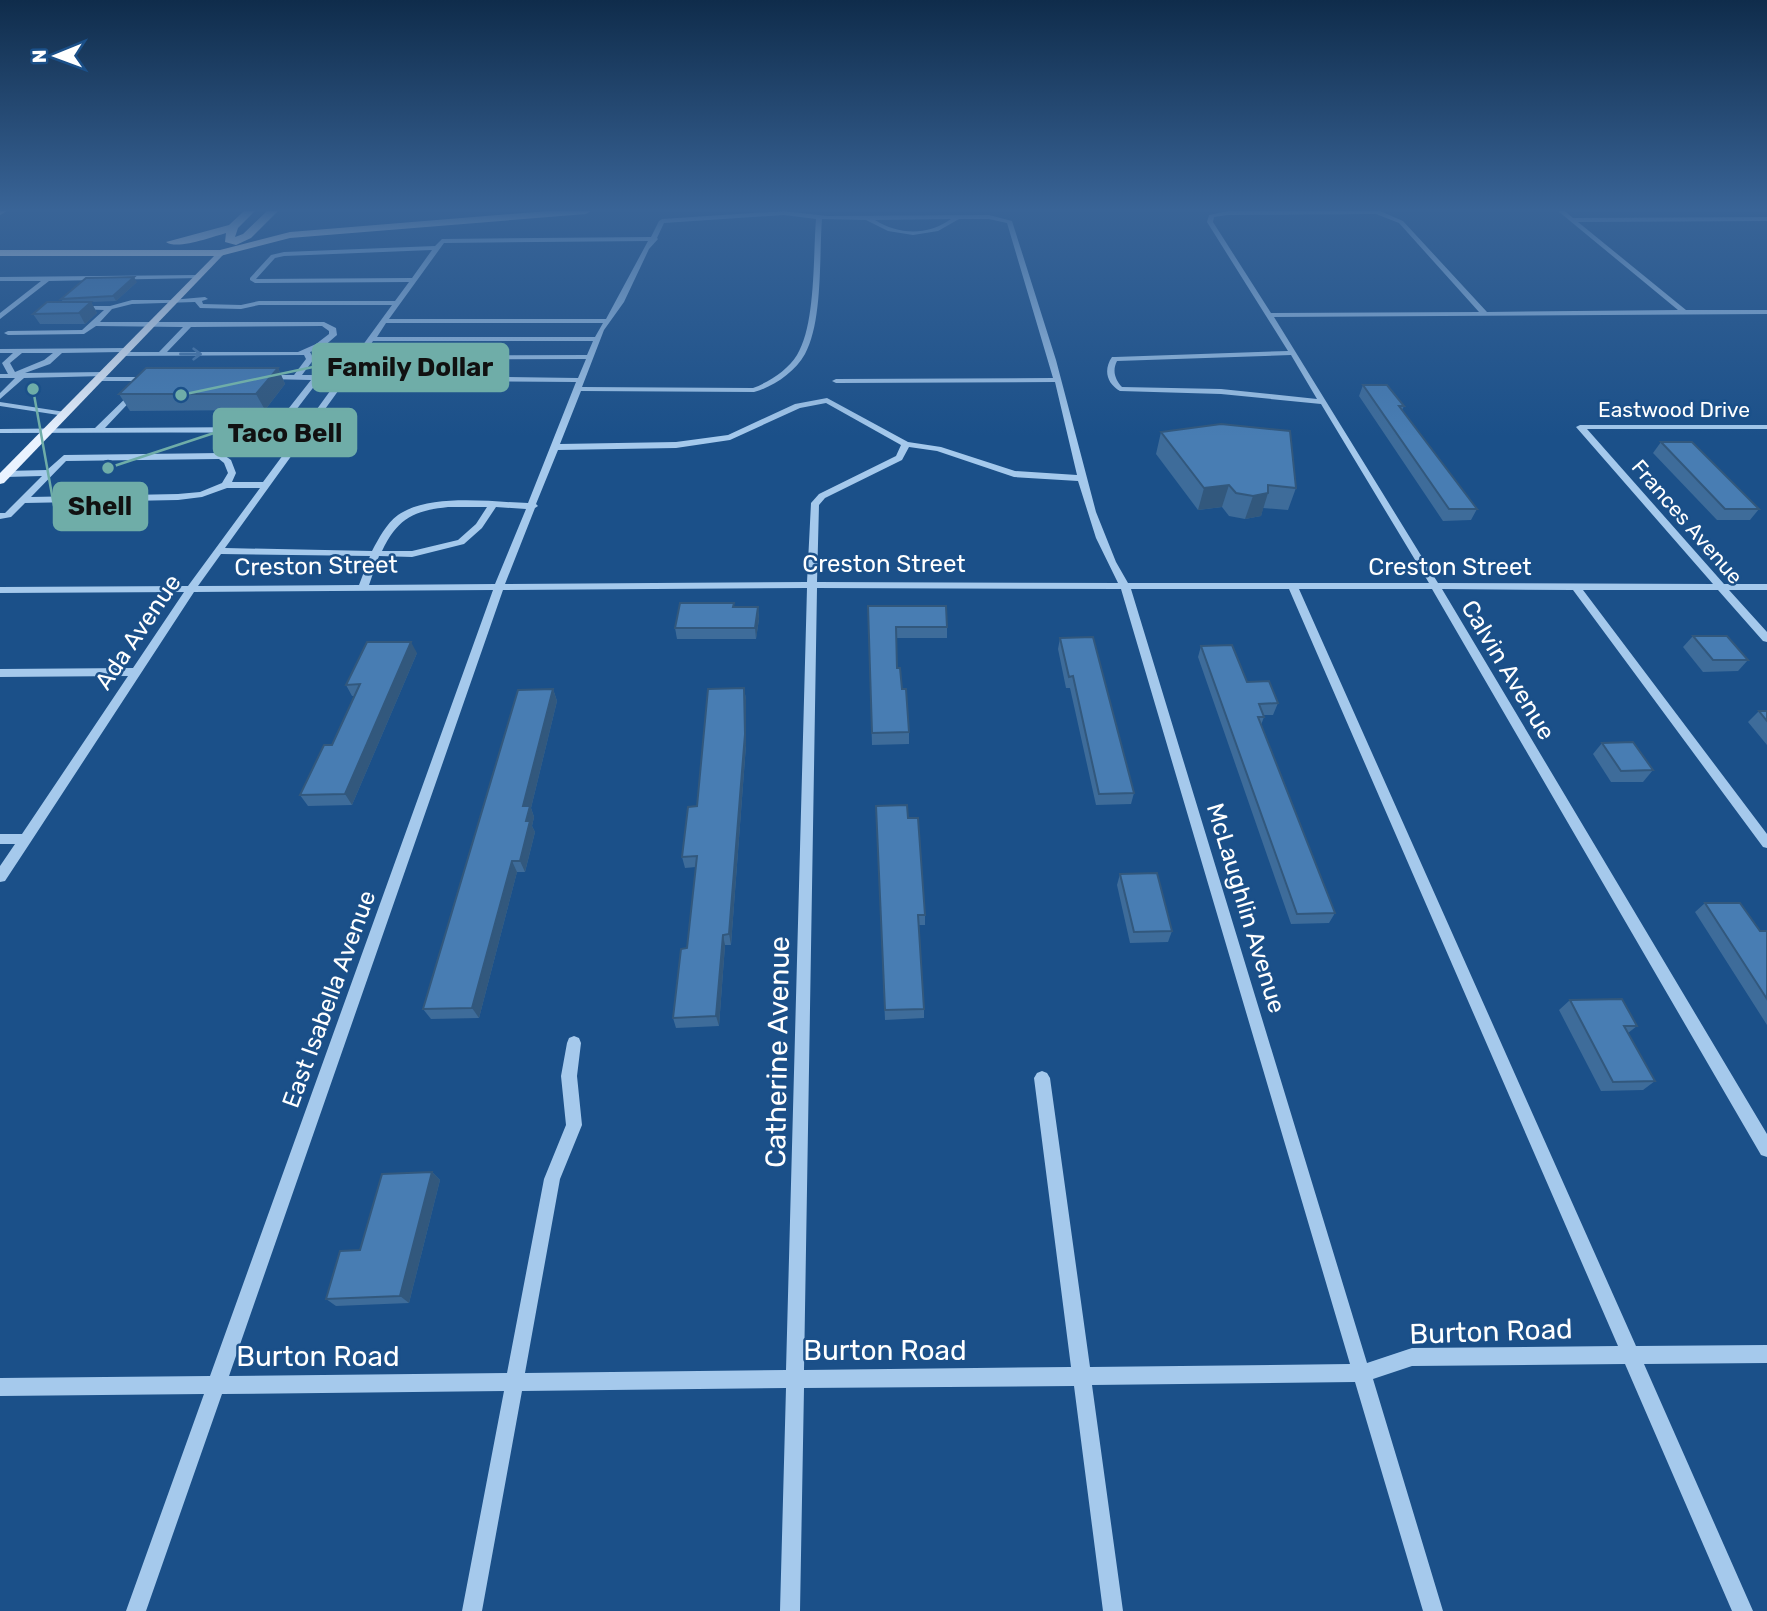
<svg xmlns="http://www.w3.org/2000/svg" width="1767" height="1611" viewBox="0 0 1767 1611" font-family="Rubik,sans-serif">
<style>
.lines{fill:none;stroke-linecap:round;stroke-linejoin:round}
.minor{fill:#a5c9ec;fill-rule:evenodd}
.major{fill:#eaf3ff;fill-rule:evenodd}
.highway{fill:#fff;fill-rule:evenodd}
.wall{fill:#3e6c9a}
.shaded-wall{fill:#32587d}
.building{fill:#487db3;stroke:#32587d;stroke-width:2}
.oneway{stroke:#4b7aac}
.labels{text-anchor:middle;stroke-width:5;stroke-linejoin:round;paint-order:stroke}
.far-street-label{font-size:21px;fill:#fff;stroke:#1b5089}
.street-label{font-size:24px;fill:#fff;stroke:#1b5089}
.near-street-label{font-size:28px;fill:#fff;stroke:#1b5089}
.leader{fill:none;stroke:#6fada8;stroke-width:2.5}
.callout-dot{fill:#6fada8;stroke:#1b5089;stroke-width:2.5}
.callout{fill:#6fada8;stroke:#6fada8;stroke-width:2.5}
.callout-label{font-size:26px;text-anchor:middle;font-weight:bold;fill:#111}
</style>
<rect width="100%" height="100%" fill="#1b5089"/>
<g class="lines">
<!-- minor -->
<g class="minor">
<path d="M784,211L827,216L989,215L1012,221L1056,360L1096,512L1116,562L1128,583H1429L1321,404L1221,394L1120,391C1107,384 1103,370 1112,357H1115L1288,351L1207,222L1209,215L1228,211H1380L1403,221L1487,312L1678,310L1558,211H1565L1573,218L1767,217V221L1578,222L1686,310H1767V314L1274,317L1438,583L1713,584L1576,427L1580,425H1767V429H1587L1724,584H1767V590H1729L1767,632V642L1763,641L1718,590H1583L1767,834V848L1763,847L1573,590L1442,589L1767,1134V1157L1761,1155L1432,589H1299L1636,1346L1767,1345V1363L1644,1364L1753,1611H1732L1625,1364L1412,1366L1373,1379L1443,1611H1423L1355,1382L1092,1385L1123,1611H1103L1074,1386L804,1388L800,1611H780L786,1388L522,1391L482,1611H462L504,1391L222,1394L146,1611H126L204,1394L0,1396V1378L210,1376L493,590L194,592L30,843L5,881L0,882V866L15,844H0V834H22L128,676L0,677V669L133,668L184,592L0,593V587L188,586L260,488H227L202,497L178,500L25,503L11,517L0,519V513H5L42,476L6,477L2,474L6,471L47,470L64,455L221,453L231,460L236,473L232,482H263L300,432L0,433V429L95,428L134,390L138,392L137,394L105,428L274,427L311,380L267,379L263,377L267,375H294L306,359L304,355L123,356L119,354L121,352L62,353L50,364L25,373L104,372L108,374L104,376L24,378L0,399V393L15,378H0V374H8L2,363L13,353H0V349L127,348L131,350L129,352H159L183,327L96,326L84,334L8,335L4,333L8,331L82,330L104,310L76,309V307L78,306H110L132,300H171L205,297L208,299L202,301L203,304L241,305L259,301H395L409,282L255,283L250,280V278L271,255L284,252L435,246L442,239L651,237L659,221L662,219ZM1376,214L1399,223L1479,312L1271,313L1213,222L1214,217L1228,215ZM784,215L816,219C813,255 816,324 797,355C788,370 769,382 753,388L582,387L604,330L624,302L649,249L658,239L657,238L664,223ZM822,219L866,220L888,231L913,235L938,231L959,219H989L1007,223L1053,378L836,379L832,381L836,383L1055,382L1077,475L1015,471L941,447L908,442L827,398L795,404L728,435L676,442L560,444L581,391L754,392C773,387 795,372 805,354C823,321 819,257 822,219ZM951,219C927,236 899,235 875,220ZM648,241L606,319H389L444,243ZM432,250L412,278L256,279L275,258L284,256ZM195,302L200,308L241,309L259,305H392L341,375H302L314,359L310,352L322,348L337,335L336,328L324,322H100L112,309L132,304ZM386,323H603L595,337H377ZM322,326L329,331V334L316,344L298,352H167L191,327ZM373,341H593L587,355L363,356ZM22,353H53L44,360L15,372L10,363ZM1291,355L1317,399L1221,389L1122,387C1115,379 1112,371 1117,361ZM586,359L578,378L349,375L360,360ZM319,380H338L304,427H283ZM346,380L576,382L528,503C491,502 430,493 398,515C386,524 379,538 372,551L225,548ZM826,403L901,445L896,456L819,494L811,503L807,582L505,584L535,508L538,506L536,504L558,450L676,448L730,440L800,408ZM909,447L937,451L1014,477L1078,481L1096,538L1118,583L817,582L819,505L825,498L902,460ZM219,459L224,463L228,473L222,483L200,492L178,494L31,497L66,461ZM448,507H487L476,524L458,540L412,551H382C398,518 413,511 448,507ZM496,507L526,509L495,584L369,585L379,556L412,557L464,544L482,528ZM221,554L370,556L359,585L198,586ZM807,588L786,1370L525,1373L560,1179L582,1125L577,1076L581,1043L579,1038L574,1036L569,1038L567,1043L561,1076L566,1125L544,1179L507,1373L229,1376L503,590ZM817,588L1121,589L1350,1364L1090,1367L1050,1078L1047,1073L1042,1071L1037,1073L1034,1078L1071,1367L804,1370ZM1131,589H1289L1618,1346L1412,1348L1367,1363Z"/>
<polygon points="197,275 199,276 199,278 49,281 0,319 0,313 41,281 0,281 0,277"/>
<polygon points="96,377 151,377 155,379 151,381 99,381 95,379"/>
<polygon points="0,402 65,412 69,414 65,416 0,406"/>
</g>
<!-- major -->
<polygon class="major" points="220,250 223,251 223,255 4,483 0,484 0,473"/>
<!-- highway -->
<g class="highway">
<polygon points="0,211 7,211 0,215"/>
<path d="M244,211H255L238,228L235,237L243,234L267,211H278L251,238L236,245L225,242L226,233C212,237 177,250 166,242L229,225Z"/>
<polygon points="547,211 591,211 586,214 290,238 220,256 0,256 0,250 220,250 290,232"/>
</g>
</g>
<!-- wall -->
<g class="wall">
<polygon points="137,282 116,301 91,302 97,313 85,324 40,324 33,314 63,302 61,299"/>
<polygon points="278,368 285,384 265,410 130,411 119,394"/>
<polygon points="1363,385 1404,406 1402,410 1477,509 1471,520 1443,521 1359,396"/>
<polygon points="1161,432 1296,488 1288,510 1263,508 1261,516 1245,519 1229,516 1222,507 1198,510 1156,454"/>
<polygon points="1661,442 1759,509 1750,520 1717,520 1653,453"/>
<polygon points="868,606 947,627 947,638 896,638 897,668 909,732 909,744 872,745"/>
<polygon points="735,607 758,607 759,619 756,639 677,639 675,628"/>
<polygon points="1693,636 1748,660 1738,671 1703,672 1683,647"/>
<polygon points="1060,638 1134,793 1131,804 1096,805 1070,688 1066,688 1058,649"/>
<polygon points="1201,646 1247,682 1278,703 1273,715 1263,715 1264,717 1261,725 1335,913 1329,923 1291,924 1198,657"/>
<polygon points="417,653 352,805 308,806 300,795 332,745 355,696 352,696 346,685"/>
<polygon points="744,688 746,700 746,745 731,945 725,945 719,1026 676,1028 673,1018 687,948 696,867 685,868 682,857"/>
<polygon points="553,689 557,701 531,808 534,817 532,826 535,832 525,872 517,872 479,1018 431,1019 423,1009"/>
<polygon points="1759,711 1767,711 1767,745 1748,722"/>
<polygon points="1602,743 1653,770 1643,782 1611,782 1593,754"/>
<polygon points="876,806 908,818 925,915 925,925 919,925 924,1009 924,1018 885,1020"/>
<polygon points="1120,874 1172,931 1168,942 1130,943 1117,885"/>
<polygon points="1705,903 1760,931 1767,931 1767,1025 1695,912"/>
<polygon points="1570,1000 1637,1026 1628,1033 1655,1081 1643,1090 1601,1091 1559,1010"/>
<polygon points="432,1172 440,1180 409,1303 336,1306 326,1299 360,1250"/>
</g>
<!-- shaded-wall -->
<g class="shaded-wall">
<polygon points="134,277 137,282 116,301 113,296"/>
<polygon points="91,302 97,313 85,324 79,313"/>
<polygon points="278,368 285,384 265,410 256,394"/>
<polygon points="1229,485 1222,507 1198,510 1204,488"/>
<polygon points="1268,493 1261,516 1245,519 1253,496"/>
<polygon points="758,607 759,619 756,639 755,628"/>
<polygon points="411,642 417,653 352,805 345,794"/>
<polygon points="744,688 746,700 746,745 731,945 729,934"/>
<polygon points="553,689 557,701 531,808 534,817 532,826 535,832 525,872 520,861 526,821 523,806"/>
<polygon points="512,861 517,872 479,1018 472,1008"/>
<polygon points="723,935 725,945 719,1026 716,1016"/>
<polygon points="432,1172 440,1180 409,1303 400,1296"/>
</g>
<!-- building -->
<g class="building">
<polygon points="134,277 113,296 61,299 86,278"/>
<polygon points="47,302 91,302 79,313 33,314"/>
<polygon points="146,368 278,368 256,394 119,394"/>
<polygon points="1363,385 1387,385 1404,406 1399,406 1477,509 1449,509"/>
<polygon points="1221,424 1290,431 1296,488 1268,485 1268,493 1253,496 1236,493 1229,485 1204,488 1161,432"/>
<polygon points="1661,442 1692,442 1759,509 1725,509"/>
<polygon points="680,603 734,603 733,607 758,607 755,628 675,628"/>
<polygon points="868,606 946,606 947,627 896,627 897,668 900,668 902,689 906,689 909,732 872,733"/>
<polygon points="1693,636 1727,636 1748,660 1713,660"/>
<polygon points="1093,637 1134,793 1099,794 1073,676 1069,677 1060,638"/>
<polygon points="367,642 411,642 345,794 300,795 324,745 332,745 360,684 346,685"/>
<polygon points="1232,645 1247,682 1269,681 1278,703 1259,704 1264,717 1258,717 1335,913 1297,914 1201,646"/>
<polygon points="744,688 745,734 729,934 723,935 716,1016 673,1018 681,949 687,948 697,856 682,857 688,807 697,806 708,689"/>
<polygon points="553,689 523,806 530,806 526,821 530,821 520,861 512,861 472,1008 423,1009 518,690"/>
<polygon points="1759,711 1767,711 1767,721"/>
<polygon points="1633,742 1653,770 1621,771 1602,743"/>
<polygon points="907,805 908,818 918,818 925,915 918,915 924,1009 885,1010 876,806"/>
<polygon points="1157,873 1172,931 1134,932 1120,874"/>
<polygon points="1705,903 1740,903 1760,931 1767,931 1767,999"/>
<polygon points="1622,999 1637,1026 1624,1026 1655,1081 1613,1082 1570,1000"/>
<polygon points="432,1172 400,1296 326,1299 340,1251 360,1250 382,1174"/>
</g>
<!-- one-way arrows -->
<defs><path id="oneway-shaft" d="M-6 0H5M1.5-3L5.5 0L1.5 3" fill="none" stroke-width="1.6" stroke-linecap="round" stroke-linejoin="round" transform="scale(1.75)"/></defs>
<use class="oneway" href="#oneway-shaft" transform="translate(191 354)"/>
<!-- sky -->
<linearGradient id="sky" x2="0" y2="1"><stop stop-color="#0f2c4b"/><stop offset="0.48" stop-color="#396497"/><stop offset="1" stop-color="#396497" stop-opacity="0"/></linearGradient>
<rect width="1767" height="437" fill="url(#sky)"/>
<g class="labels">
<!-- far-street labels -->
<g class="far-street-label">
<text x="1674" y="417">Eastwood Drive</text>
<text transform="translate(1687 522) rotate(49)" y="7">Frances Avenue</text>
</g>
<!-- street labels -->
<g class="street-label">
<text x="884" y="572">Creston Street</text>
<text transform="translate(316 566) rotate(-1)" y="8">Creston Street</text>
<text x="1450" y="575">Creston Street</text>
<text transform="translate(138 632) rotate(-56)" y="8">Ada Avenue</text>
<text transform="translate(1508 670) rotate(59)" y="8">Calvin Avenue</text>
<text transform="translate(1246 908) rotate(73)" y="8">McLaughlin Avenue</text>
<text transform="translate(329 999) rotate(-70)" y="8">East Isabella Avenue</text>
</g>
<!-- near-street labels -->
<g class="near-street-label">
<text transform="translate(777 1052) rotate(-89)" y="10">Catherine Avenue</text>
<text transform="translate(1491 1331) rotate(-2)" y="10">Burton Road</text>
<text x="885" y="1360">Burton Road</text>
<text x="318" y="1366">Burton Road</text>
</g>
</g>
<!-- callouts -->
<path class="leader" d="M181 395L313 367M108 468L214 433M33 389L54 506"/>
<g class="callout-dot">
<circle cx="181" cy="395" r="7"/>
<circle cx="108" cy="468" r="7"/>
<circle cx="33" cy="389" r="7"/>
</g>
<g class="callout">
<rect x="313" y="344" width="195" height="47" rx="7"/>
<rect x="214" y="409" width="142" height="47" rx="7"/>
<rect x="54" y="483" width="93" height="47" rx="7"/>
</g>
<g class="callout-label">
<text x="410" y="376">Family Dollar</text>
<text x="285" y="442">Taco Bell</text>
<text x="100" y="515">Shell</text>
</g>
<!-- north arrow -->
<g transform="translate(56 56) rotate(269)" stroke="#1b5089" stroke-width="5" paint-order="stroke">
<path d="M0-5L12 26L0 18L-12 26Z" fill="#ffffff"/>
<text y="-10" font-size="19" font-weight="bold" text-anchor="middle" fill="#ffffff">N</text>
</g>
</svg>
